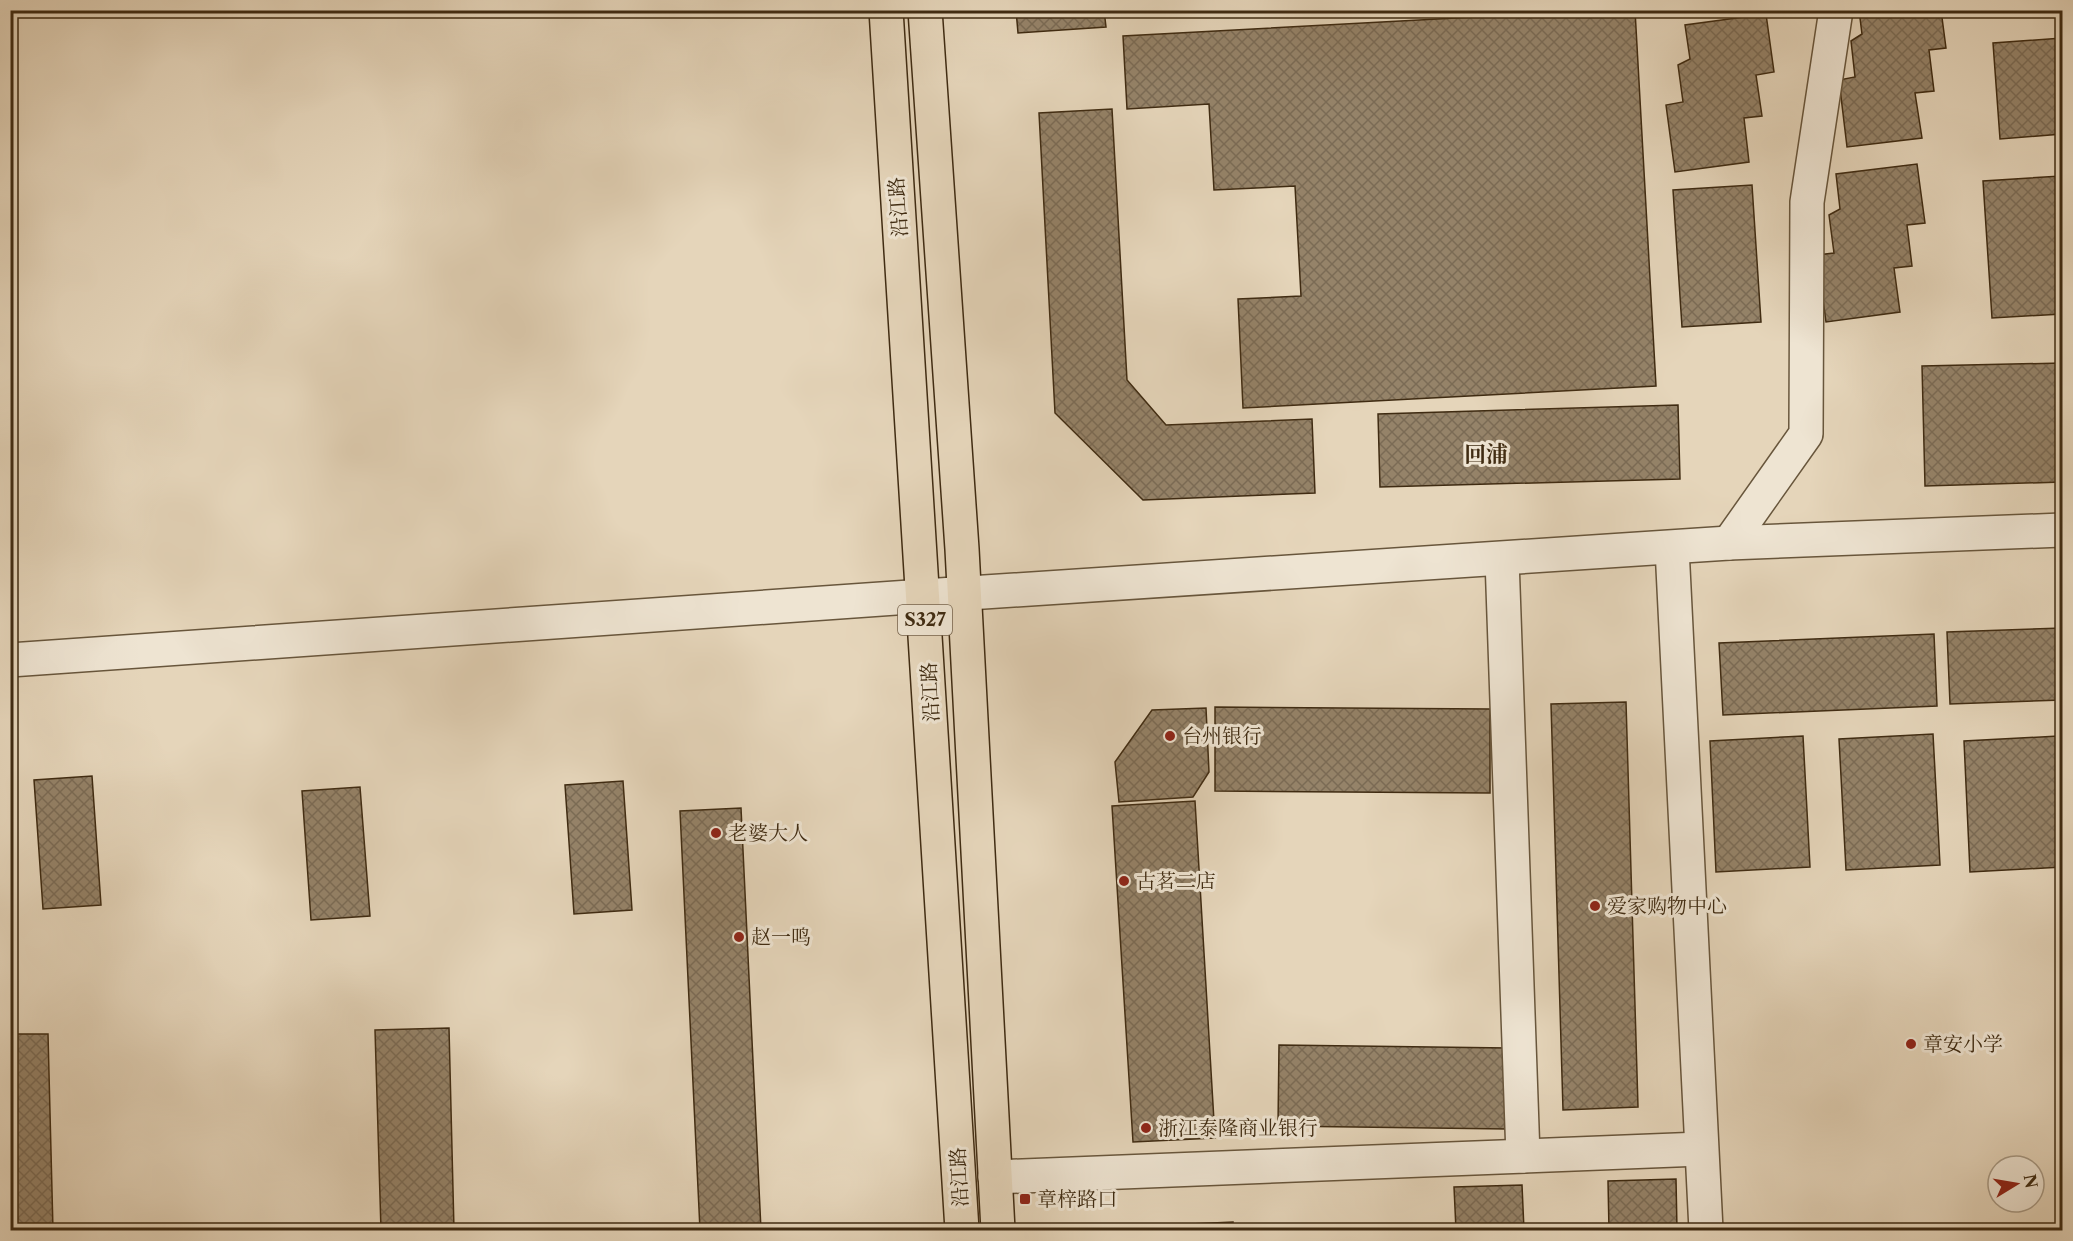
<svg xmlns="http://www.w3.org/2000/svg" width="2073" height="1241" viewBox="0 0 2073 1241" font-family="'Libre Caslon Text','Noto Serif SC',serif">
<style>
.building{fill:url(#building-cross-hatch);stroke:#3f2b12;stroke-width:1.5}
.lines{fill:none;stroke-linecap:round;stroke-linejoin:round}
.minor-casing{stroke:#68563c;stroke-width:36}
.major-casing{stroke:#3f2b12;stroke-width:36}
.minor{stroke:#eee4d2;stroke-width:33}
.major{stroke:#e5d5ba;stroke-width:33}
.poi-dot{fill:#8f2418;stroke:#eee4d2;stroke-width:2}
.labels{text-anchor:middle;stroke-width:6;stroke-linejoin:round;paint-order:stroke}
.shield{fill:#eee4d2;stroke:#74624c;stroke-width:1.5}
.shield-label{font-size:18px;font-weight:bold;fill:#3f2b12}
.street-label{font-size:20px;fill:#3f2b12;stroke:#eee4d2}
.poi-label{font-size:20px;fill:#3f2b12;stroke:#eee4d2;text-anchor:start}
.quarter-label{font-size:22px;font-weight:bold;fill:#3f2b12;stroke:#eee4d2}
</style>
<defs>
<pattern id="building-cross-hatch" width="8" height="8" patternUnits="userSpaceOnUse" patternTransform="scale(1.5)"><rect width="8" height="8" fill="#958369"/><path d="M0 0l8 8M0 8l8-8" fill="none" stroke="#7b6b55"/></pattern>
</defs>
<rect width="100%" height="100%" fill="#e5d5ba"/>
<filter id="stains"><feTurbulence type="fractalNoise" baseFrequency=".00333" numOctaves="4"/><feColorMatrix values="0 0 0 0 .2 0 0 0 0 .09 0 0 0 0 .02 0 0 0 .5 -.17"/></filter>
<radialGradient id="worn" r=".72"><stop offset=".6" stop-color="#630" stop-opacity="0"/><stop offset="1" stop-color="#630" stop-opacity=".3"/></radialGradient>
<!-- building -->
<g class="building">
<polygon points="1016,10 1104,10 1106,27 1018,33"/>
<polygon points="1606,10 1635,10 1656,386 1243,408 1238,299 1301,296 1295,186 1214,190 1209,104 1127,109 1123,36"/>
<polygon points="1859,10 1941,10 1946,48 1929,50 1934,91 1915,93 1922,138 1847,147 1839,80 1855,77 1851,41 1862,34"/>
<polygon points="1766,14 1774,72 1756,75 1762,116 1744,118 1749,162 1675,172 1666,105 1683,102 1678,65 1690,59 1685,25"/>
<polygon points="2062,38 2062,134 2000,139 1993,43"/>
<polygon points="1112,109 1127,380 1166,425 1312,419 1315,493 1143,500 1055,413 1039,113"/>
<polygon points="1917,164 1925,223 1907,225 1912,266 1894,268 1900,312 1826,322 1817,255 1834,253 1829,215 1840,209 1836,174"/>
<polygon points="2061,176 2062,314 1992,318 1983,181"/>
<polygon points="1752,185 1761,322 1682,327 1673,190"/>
<polygon points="2062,363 2062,482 1925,486 1922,366"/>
<polygon points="1678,405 1680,479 1380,487 1378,414"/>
<polygon points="2062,628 2062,700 1950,704 1947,632"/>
<polygon points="1934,634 1937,706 1723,715 1719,643"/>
<polygon points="1626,702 1638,1107 1563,1110 1551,704"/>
<polygon points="1215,707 1490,709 1490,793 1215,791"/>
<polygon points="1206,708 1209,772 1193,797 1119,802 1115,762 1152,710"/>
<polygon points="1933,734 1940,865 1846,870 1839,739"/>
<polygon points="1803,736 1810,867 1716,872 1710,741"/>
<polygon points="2058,736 2062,867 1970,872 1964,741"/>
<polygon points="92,776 101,905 43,909 34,780"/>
<polygon points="623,781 632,910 574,914 565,785"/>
<polygon points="360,787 370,916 311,920 302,791"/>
<polygon points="1195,801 1215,1138 1133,1142 1112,806"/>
<polygon points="741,808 761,1230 700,1230 680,811"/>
<polygon points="449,1028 454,1230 381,1230 375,1030"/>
<polygon points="10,1034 48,1034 53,1230 10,1230"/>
<polygon points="1279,1045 1508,1048 1507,1129 1278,1126"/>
<polygon points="1676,1179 1677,1230 1609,1230 1608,1181"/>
<polygon points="1522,1185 1524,1230 1456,1230 1454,1187"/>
<polygon points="1233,1222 1233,1230 1147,1230 1147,1226"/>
</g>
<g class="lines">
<!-- minor casing -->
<g class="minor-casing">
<g id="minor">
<polyline points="1729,543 1806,434 1807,202 1836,10"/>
<polyline points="1672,548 1706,1230"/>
<polyline points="1502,559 1523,1156"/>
<polyline points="10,660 924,596 1729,543 2062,530"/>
<polyline points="995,1177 1701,1149"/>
</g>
</g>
<!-- major casing -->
<g class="major-casing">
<g id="major">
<polyline points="886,10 962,1230"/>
<polyline points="925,10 962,549 998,1230"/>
</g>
</g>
<!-- minor -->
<use href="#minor" class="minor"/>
<!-- major -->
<use href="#major" class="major"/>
</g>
<!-- markers -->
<g class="poi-dot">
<circle cx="1170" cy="736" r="6"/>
<circle cx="716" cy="833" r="6"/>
<circle cx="1124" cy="881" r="6"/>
<circle cx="1595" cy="906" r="6"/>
<circle cx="739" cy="937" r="6"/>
<circle cx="1911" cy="1044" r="6"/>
<circle cx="1146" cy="1128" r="6"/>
<rect x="1019" y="1193" width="12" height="12" rx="3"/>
</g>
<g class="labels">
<!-- shield labels -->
<rect class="shield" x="898" y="605" width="54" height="30" rx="4.5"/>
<g class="shield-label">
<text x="925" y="626">S327</text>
</g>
<!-- street labels -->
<g class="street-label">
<text transform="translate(898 207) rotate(-94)" y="7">沿江路</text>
<text transform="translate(930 692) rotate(-93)" y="7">沿江路</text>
<text transform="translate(959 1177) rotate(-93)" y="7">沿江路</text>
</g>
<!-- poi labels -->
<g class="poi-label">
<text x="1182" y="743">台州银行</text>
<text x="728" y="840">老婆大人</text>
<text x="1136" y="888">古茗二店</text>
<text x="1607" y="913">爱家购物中心</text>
<text x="751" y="944">赵一鸣</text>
<text x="1923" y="1051">章安小学</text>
<text x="1158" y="1135">浙江泰隆商业银行</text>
<text x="1037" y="1206">章梓路口</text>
</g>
<!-- quarter labels -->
<g class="quarter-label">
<text x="1486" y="462">回浦</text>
</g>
</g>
<!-- margin -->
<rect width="2073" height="1241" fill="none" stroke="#e5d5ba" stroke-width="36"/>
<rect x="12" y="12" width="2049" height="1217" fill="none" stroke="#3f2b12" stroke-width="3"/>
<rect x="18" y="18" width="2037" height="1205" fill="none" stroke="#3f2b12" stroke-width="1.5"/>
<!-- north arrow -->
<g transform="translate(2016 1184) rotate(79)"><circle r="28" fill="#eee4d2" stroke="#a89a85" stroke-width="1.5"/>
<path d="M0-4.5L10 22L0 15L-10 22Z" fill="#8f2418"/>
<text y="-9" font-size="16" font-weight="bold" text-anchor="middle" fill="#3f2b12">N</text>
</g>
<rect width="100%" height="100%" filter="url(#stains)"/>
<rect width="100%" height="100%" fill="url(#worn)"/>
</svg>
